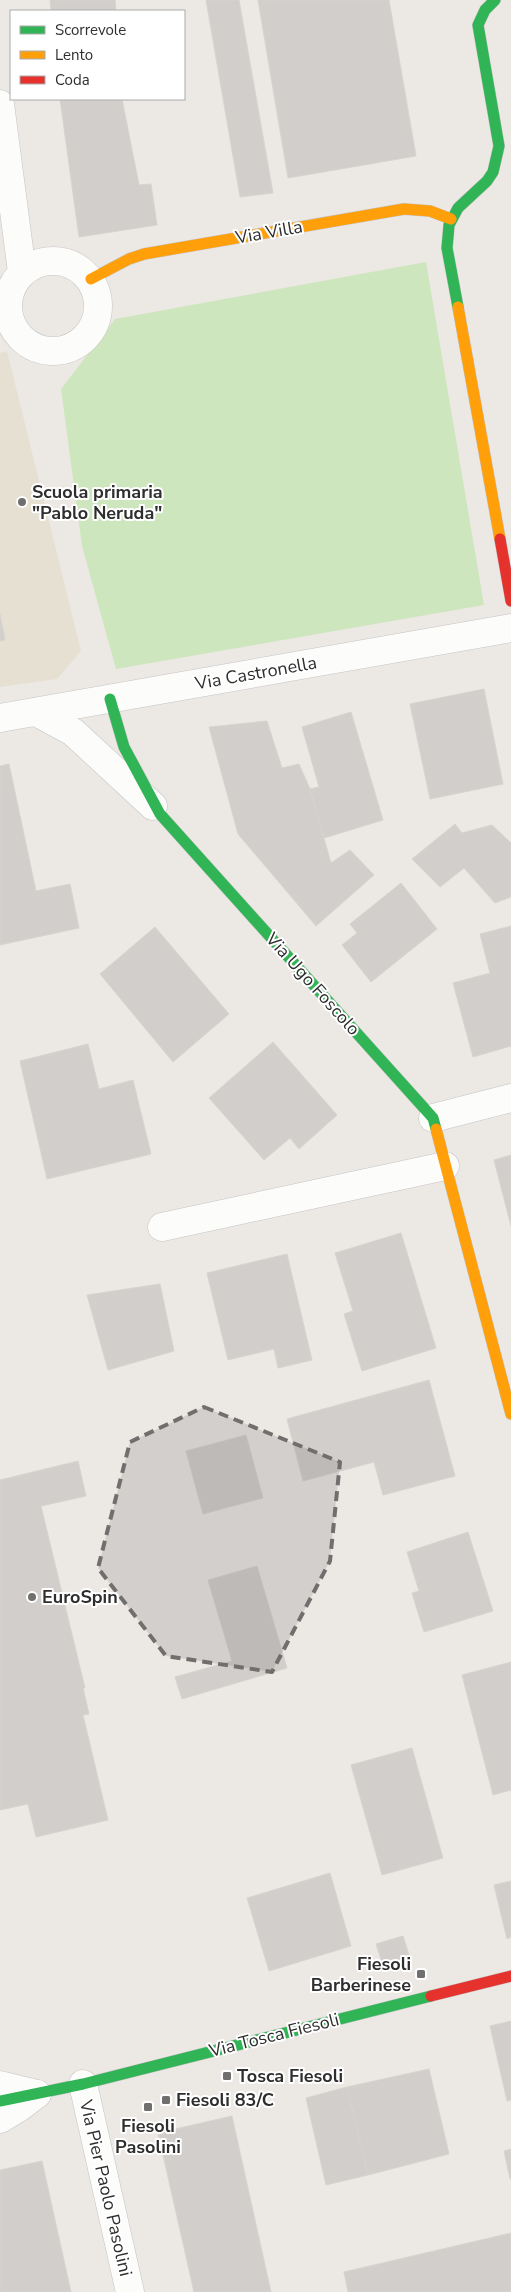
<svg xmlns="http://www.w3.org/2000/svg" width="511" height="2292" viewBox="0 0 511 2292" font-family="'Nunito Sans',sans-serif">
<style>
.education{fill:#e6e0d3}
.green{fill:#cee6be}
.building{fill:#d1cecb;stroke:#d7d4d0}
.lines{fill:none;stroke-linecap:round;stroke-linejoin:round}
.street-casing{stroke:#c5c4c5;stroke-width:29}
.fast-casing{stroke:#c5c4c5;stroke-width:12}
.slow-casing{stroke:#c5c4c5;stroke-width:12}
.jam-casing{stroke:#c5c4c5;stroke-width:12}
.street{stroke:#fcfcfb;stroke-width:28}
.fast{stroke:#30b455;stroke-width:11}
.slow{stroke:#ff9f0a;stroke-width:11}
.jam{stroke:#e5322d;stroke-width:11}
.marked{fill:#706f6e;fill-opacity:0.2;stroke:#706f6e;stroke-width:4;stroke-dasharray:10 6;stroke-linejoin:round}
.poi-dot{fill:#706f6e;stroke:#fff;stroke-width:2}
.labels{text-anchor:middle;stroke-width:4;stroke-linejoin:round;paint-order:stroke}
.street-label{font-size:18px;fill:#2e2e2e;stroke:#fff}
.poi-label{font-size:18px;font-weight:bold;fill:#2e2e2e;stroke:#fff;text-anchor:start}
</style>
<rect width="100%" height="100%" fill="#ece8e4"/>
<!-- education -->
<polygon class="education" points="7,351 81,651 57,679 0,687 0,353"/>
<!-- green -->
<polygon class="green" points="426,262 484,605 116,669 82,546 61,389 115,319"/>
<!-- building -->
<g class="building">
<polygon points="50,0 115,0 116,11 51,11"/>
<polygon points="206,0 239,0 273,193 240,197"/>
<polygon points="258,0 389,0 416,156 288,178"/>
<polygon points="60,99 122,99 139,185 151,184 157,225 79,237"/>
<polygon points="0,614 5,640 0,641"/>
<polygon points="484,689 503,784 430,799 410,704"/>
<polygon points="351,712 383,820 324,838 310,789 319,787 302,727"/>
<polygon points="267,721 282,768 299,764 310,789 331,863 350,850 374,875 316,926 238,834 209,727"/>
<polygon points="9,764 36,891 70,884 79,928 0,945 0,766"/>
<polygon points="455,824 462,833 492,825 511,843 511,897 495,903 464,868 440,887 412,859"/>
<polygon points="401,883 437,929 371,982 342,945 357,933 350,924"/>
<polygon points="511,926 511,1046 473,1057 453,983 490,973 480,934"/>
<polygon points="155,927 229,1014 173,1062 100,974"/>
<polygon points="273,1042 337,1115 299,1149 290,1138 264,1160 209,1098"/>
<polygon points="88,1044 99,1089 133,1080 151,1154 47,1179 20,1061"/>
<polygon points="511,1155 511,1226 494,1160"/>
<polygon points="401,1233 436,1348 362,1371 344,1314 353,1311 335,1253"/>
<polygon points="287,1254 312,1360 278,1368 274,1349 228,1360 207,1273"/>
<polygon points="160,1284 174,1351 108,1370 87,1295"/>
<polygon points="429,1380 455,1476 383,1495 374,1462 303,1481 287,1419"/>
<polygon points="246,1435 263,1498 203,1514 186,1451"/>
<polygon points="78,1461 86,1496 41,1506 85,1688 83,1688 89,1714 83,1715 108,1820 36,1837 28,1804 0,1810 0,1480"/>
<polygon points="468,1532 493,1611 424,1632 412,1593 419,1591 407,1552"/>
<polygon points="257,1566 287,1668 182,1699 175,1677 232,1661 208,1580"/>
<polygon points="511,1662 511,1790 493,1795 462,1675"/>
<polygon points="412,1748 443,1858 382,1875 351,1765"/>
<polygon points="330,1873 351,1946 269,1971 247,1898"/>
<polygon points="511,1881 511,1937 507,1939 494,1885"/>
<polygon points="403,1936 410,1958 383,1966 376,1944"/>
<polygon points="511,2021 511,2100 507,2101 490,2026"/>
<polygon points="429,2069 449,2154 368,2175 347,2087"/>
<polygon points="347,2087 368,2175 326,2185 306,2098"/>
<polygon points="232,2116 271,2292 194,2292 158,2133"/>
<polygon points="511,2149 511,2179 510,2179 504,2151"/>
<polygon points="42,2161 71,2292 0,2292 0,2170"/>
<polygon points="511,2233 511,2292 348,2292 344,2272"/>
</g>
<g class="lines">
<!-- street casing -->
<g class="street-casing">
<g id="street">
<polyline points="0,104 22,272"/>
<circle cx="53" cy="306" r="45"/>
<polyline points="36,712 73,732 153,806"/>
<polyline points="0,718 511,628"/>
<polyline points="433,1118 511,1098"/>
<polyline points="162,1227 445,1166"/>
<polyline points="83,2084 130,2292"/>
<polyline points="0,2085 37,2094"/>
<polyline points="0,2119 20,2107 37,2094"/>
</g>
</g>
<!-- fast casing -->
<g class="fast-casing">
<g id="fast">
<polyline points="458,307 447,248 449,225 458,208 487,181 493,172 499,146 478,25 485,10 495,0"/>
<polyline points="110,699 124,747 160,814 433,1118 436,1129"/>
<polyline points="0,2101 83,2084 431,1996"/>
</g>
</g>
<!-- slow casing -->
<g class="slow-casing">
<g id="slow">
<polyline points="91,279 129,259 144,254 404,209 430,211 451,219"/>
<polyline points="458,307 500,539"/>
<polyline points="436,1129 511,1414"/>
</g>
</g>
<!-- jam casing -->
<g class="jam-casing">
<g id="jam">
<polyline points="500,539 511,601"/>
<polyline points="431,1996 511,1976"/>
</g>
</g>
<!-- street -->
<use href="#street" class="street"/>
<!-- fast -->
<use href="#fast" class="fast"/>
<!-- slow -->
<use href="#slow" class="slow"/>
<!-- jam -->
<use href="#jam" class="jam"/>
</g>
<!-- marked area -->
<path class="marked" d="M204,1407L340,1462L330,1561L272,1672L166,1656L98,1568L130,1442Z"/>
<!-- markers -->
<g class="poi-dot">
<circle cx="22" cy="502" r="5"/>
<circle cx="32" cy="1597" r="5"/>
<rect x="416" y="1969" width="10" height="10" rx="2.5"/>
<rect x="222" y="2071" width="10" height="10" rx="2.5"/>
<rect x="161" y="2095" width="10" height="10" rx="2.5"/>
<rect x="143" y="2102" width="10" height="10" rx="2.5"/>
</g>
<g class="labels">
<!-- street labels -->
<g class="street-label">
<text transform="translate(269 232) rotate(-10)" y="6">Via Villa</text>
<text transform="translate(256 673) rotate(-10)" y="6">Via Castronella</text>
<text transform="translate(313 984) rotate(48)" y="6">Via Ugo Foscolo</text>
<text transform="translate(274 2035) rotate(-14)" y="6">Via Tosca Fiesoli</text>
<text transform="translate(106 2188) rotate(77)" y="6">Via Pier Paolo Pasolini</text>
</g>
<!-- poi labels -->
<g class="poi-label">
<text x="32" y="498">Scuola primaria<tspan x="32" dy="21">"Pablo Neruda"</tspan></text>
<text x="42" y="1603">EuroSpin</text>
<text x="411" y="1970" text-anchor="end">Fiesoli<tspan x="411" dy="21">Barberinese</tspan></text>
<text x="237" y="2082">Tosca Fiesoli</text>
<text x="176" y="2106">Fiesoli 83/C</text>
<text x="148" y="2132" text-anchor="middle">Fiesoli<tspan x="148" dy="21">Pasolini</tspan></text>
</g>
</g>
<!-- legend -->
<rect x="10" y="10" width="175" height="90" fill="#ffffff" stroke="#ababab"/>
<rect x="20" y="26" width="25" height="8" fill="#30b455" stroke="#ababab"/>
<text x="55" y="35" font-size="15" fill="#2e2e2e">Scorrevole</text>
<rect x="20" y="51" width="25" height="8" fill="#ff9f0a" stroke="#ababab"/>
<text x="55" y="60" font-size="15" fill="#2e2e2e">Lento</text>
<rect x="20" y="76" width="25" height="8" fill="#e5322d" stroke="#ababab"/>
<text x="55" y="85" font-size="15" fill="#2e2e2e">Coda</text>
</svg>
